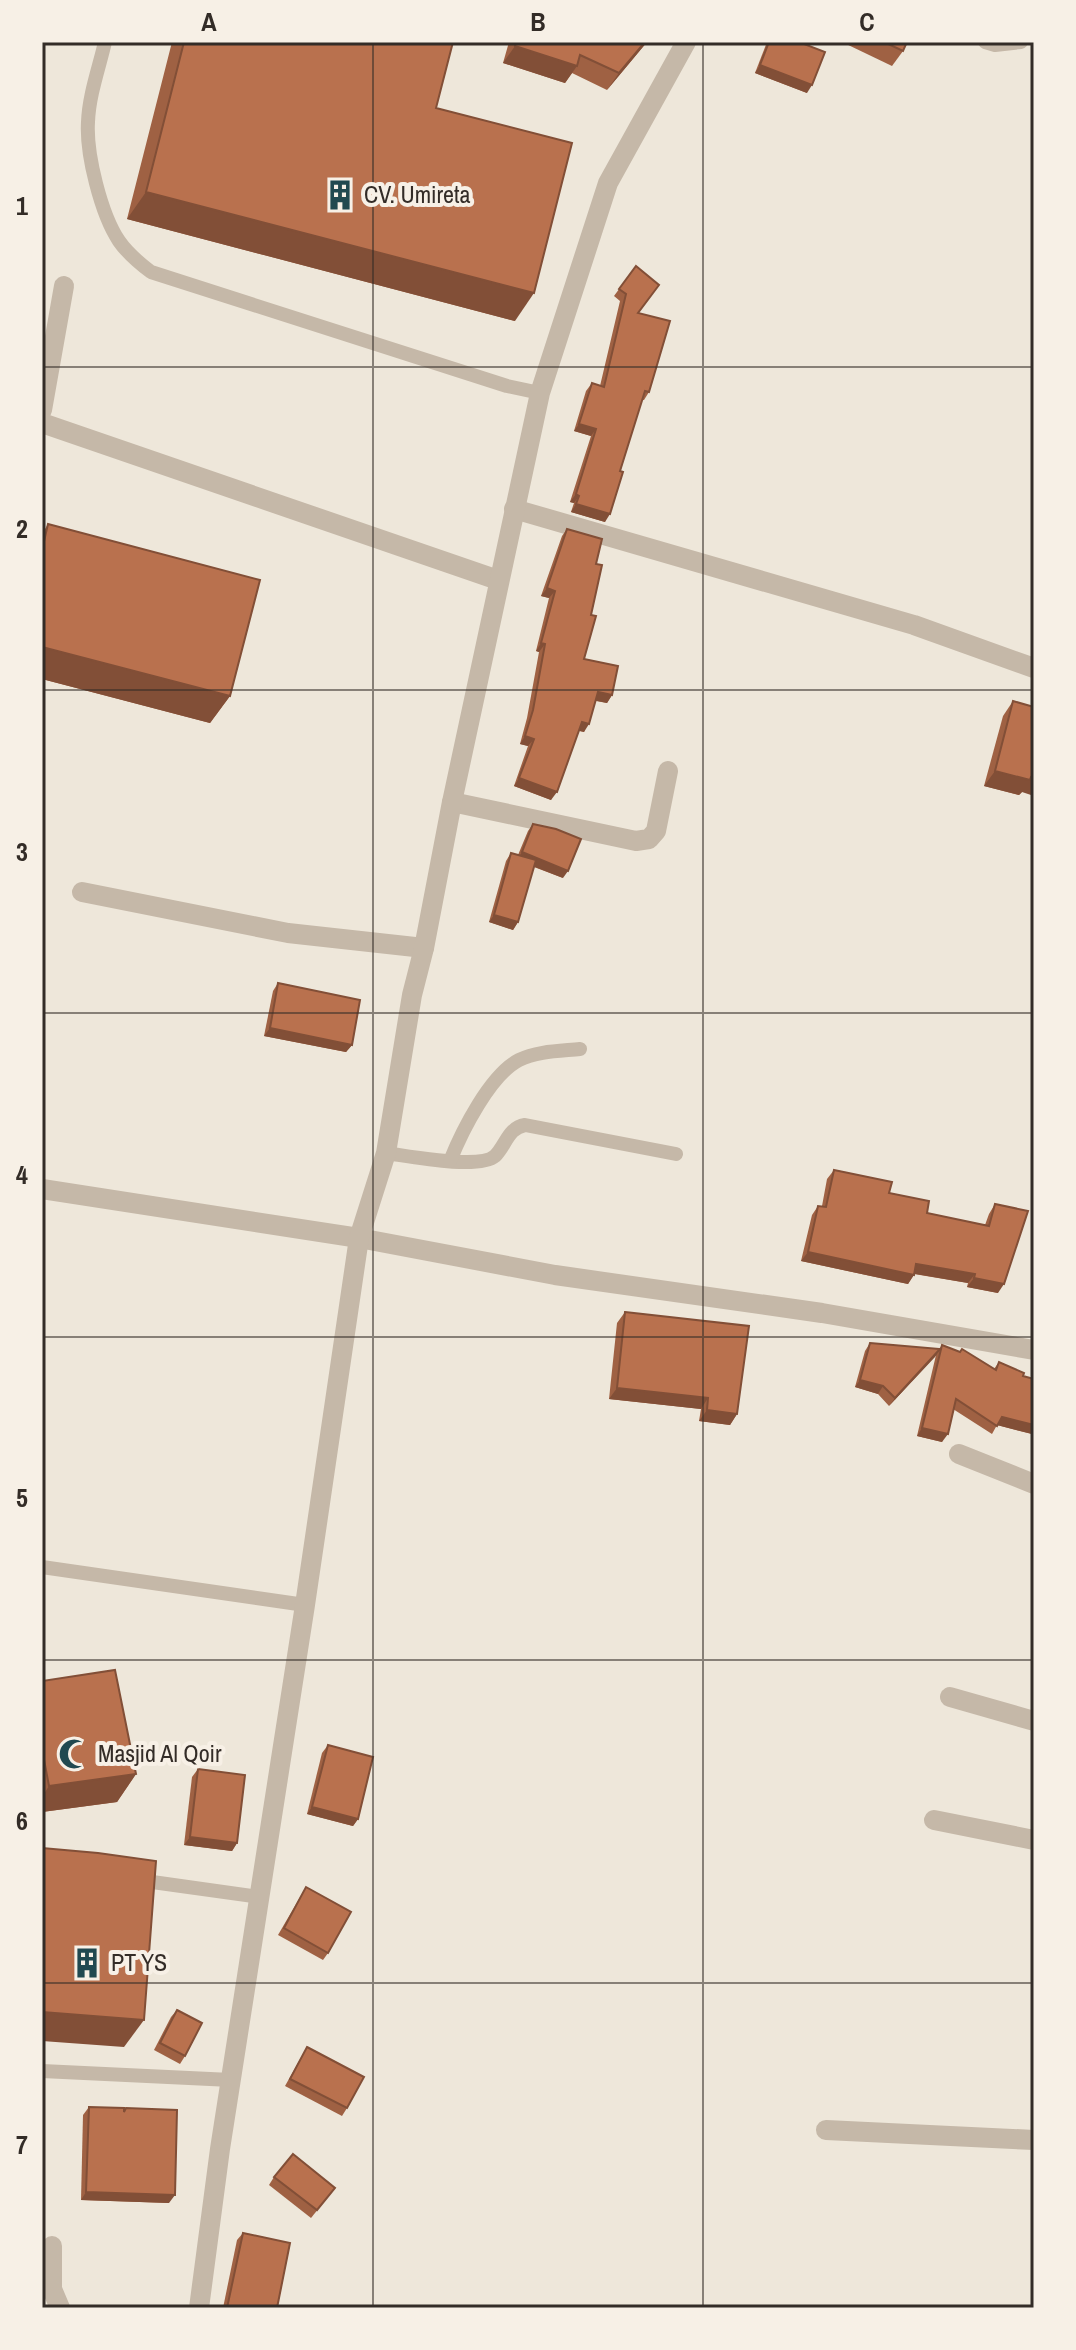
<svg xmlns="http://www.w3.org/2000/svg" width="1076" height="2350" viewBox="0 0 1076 2350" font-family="'Archivo Narrow',sans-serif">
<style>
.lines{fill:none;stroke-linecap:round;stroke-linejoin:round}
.lane{stroke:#c5b8a8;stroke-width:14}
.street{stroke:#c5b8a8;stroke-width:20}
.wall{fill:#9f6143}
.shaded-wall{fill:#824f37}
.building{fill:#b9714e;stroke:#824f37;stroke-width:2}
.grid{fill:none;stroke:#332c27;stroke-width:2;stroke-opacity:0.55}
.labels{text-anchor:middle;stroke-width:8;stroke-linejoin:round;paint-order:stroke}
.poi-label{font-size:24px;fill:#332c27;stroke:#f7f0e6;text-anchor:start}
.neatline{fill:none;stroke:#332c27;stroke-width:3}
.grid-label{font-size:26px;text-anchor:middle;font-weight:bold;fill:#332c27}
</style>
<rect width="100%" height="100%" fill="#eee7da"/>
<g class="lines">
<!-- lane -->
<g class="lane">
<path d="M105,42C99,68 89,95 88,122C86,154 101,214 119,241C128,254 139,263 151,272L507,386L540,393"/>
<polyline points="985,42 995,45 1021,42"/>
<path d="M386,1153C408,1156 479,1170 495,1156C506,1145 508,1128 525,1125L676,1154"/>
<path d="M450,1161C462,1131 490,1075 519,1060C537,1051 561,1051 580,1049"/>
<polyline points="42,1567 305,1605"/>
<polyline points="138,1880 260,1897"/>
<polyline points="42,2071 231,2080"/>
</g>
<!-- street -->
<g class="street">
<polyline points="42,410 64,286"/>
<polyline points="42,423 498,580"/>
<polyline points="514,509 914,625 1034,668"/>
<polyline points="452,802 636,841 649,839 656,831 668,771"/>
<polyline points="82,892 288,933 424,948"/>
<polyline points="42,1189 359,1238 555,1275 822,1313 1034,1350"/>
<polyline points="959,1454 1034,1484"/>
<polyline points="950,1697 1034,1721"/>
<polyline points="934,1820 1034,1840"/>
<polyline points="826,2130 1034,2140"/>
<polyline points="52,2246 52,2289 60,2308"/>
<polyline points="199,2308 220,2149 305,1605 359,1238 386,1153 412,995 424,948 452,802 540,393 608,183 686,42"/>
</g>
</g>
<!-- wall -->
<g class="wall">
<polygon points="172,42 453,42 436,108 515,321 127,219"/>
<polygon points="509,42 647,42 607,90 572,73 565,83 503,63"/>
<polygon points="767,42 799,42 807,93 755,73"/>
<polygon points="842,42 907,42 903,51 892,66"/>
<polygon points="636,266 638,313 649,392 644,400 642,400 605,522 571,512 574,503 570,502 591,436 574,431 586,391 592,383 600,386 620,301 614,296"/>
<polygon points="48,524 230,696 210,723 42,679 42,534"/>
<polygon points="567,529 596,564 584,659 612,695 607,703 596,701 584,732 579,731 551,800 514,786 528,746 520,744 527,718 539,652 536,651 549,598 541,596 562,536"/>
<polygon points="1013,701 1022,792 1019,795 984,786 1003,716"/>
<polygon points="533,824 563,878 534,867 518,922 513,930 489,922 506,861 511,853 518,855 528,831"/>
<polygon points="278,983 352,1045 346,1052 264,1036 273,991"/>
<polygon points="834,1170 889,1193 927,1213 985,1225 989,1214 995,1204 998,1293 967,1287 968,1283 914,1274 908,1284 801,1261 812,1215 818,1206 822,1206 827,1179"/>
<polygon points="625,1312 737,1414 730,1425 699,1421 701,1409 609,1399 617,1323"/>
<polygon points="870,1343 939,1349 942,1345 994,1369 999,1362 1023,1376 1034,1431 1032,1434 997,1425 992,1434 953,1409 942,1442 917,1436 936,1355 889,1406 878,1394 855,1387 865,1351"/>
<polygon points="42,1681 136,1774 117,1802 42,1812"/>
<polygon points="328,1745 358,1819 353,1826 307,1814 322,1753"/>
<polygon points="198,1769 237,1843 232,1851 184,1845 192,1777"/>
<polygon points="306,1887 328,1953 323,1960 278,1935"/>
<polygon points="177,2010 185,2056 180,2064 154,2050 171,2017"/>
<polygon points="307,2047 347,2108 342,2116 285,2086"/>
<polygon points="89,2107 169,2203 81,2200 83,2115"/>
<polygon points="274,2177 335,2188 311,2218 269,2185"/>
<polygon points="243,2233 277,2308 223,2308 237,2240"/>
</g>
<!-- shaded-wall -->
<g class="shaded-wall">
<polygon points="645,42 647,42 607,90 619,73"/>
<polygon points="515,46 577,66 565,83 503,63"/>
<polygon points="760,65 812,85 807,93 755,73"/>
<polygon points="146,192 534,293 515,321 127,219"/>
<polygon points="579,424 596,429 591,436 574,431"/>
<polygon points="576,494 579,496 574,503 570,502"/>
<polygon points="576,504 610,514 605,522 571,512"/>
<polygon points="547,588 555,591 549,598 541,596"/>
<polygon points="541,643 545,644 539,652 536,651"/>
<polygon points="42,647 230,696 210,723 42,679"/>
<polygon points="598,692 612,695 607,703 593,700"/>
<polygon points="582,722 589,724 584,732 577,730"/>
<polygon points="525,736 534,739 528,746 520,744"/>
<polygon points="995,771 1034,778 1034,796 1022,792 1019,795 984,786"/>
<polygon points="519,778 557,792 551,800 514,786"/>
<polygon points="522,852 568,871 563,878 517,860"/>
<polygon points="494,915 518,922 513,930 489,922"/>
<polygon points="270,1028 352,1045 346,1052 264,1036"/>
<polygon points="808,1252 914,1275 908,1284 801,1261"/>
<polygon points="916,1264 975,1274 968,1283 910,1273"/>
<polygon points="974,1278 1004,1284 998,1293 967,1287"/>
<polygon points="940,1349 935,1357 889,1406 895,1398"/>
<polygon points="860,1380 883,1386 878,1394 855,1387"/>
<polygon points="617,1388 708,1398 701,1409 609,1399"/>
<polygon points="707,1410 737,1414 730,1425 699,1421"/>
<polygon points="1002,1417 1034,1425 1034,1431 1032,1434 997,1425"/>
<polygon points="922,1428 948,1434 942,1442 917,1436"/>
<polygon points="136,1774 117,1802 42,1812 42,1797 49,1786"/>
<polygon points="312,1807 358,1819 353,1826 307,1814"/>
<polygon points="190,1837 237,1843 232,1851 184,1845"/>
<polygon points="42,2012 144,2020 124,2047 42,2041"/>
<polygon points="86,2192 175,2195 169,2203 81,2200"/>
</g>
<!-- building -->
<g class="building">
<polygon points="184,42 453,42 436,108 572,143 534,293 146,192"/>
<polygon points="516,42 645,42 619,73 580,55 577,66 515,46"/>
<polygon points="769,42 799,42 825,52 812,85 760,65"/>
<polygon points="884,42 907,42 903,51"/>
<polygon points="636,266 659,285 638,313 670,321 649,392 645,391 620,471 623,472 610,514 576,504 579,496 576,494 596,429 579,424 592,383 604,387 626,294 619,289"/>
<polygon points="48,524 260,580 230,696 42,647 42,550"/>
<polygon points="567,529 602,539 596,564 602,565 591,615 596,616 584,659 618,666 612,695 598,692 589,724 582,722 557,792 519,778 534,739 525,736 533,710 545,644 541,643 555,591 547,588"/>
<polygon points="1013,701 1034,707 1034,778 1031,777 1030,780 995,771"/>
<polygon points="533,824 556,829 581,839 568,871 522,852"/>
<polygon points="511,853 536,860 518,922 494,915"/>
<polygon points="278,983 360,1000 352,1045 270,1028"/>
<polygon points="834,1170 892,1182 889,1193 929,1201 927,1213 989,1226 995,1204 1028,1211 1004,1284 974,1278 975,1274 916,1264 914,1275 808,1252 818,1206 826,1207"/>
<polygon points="625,1312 749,1326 737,1414 707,1410 708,1398 617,1388"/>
<polygon points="870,1343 940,1349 895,1398 883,1386 860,1380"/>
<polygon points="942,1345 960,1352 962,1349 996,1370 999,1362 1024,1373 1023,1376 1034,1379 1034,1425 1002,1417 997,1426 956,1399 948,1434 922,1428"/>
<polygon points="115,1670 136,1774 49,1786 42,1749 42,1681"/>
<polygon points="328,1745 373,1757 358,1819 312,1807"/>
<polygon points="198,1769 245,1775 237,1843 190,1837"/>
<polygon points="42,1848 98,1853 156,1861 144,2020 42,2012"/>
<polygon points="306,1887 351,1912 328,1953 284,1928"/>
<polygon points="177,2010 202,2023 185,2056 160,2043"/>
<polygon points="307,2047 364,2077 347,2108 290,2079"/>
<polygon points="89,2107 124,2108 124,2112 126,2108 177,2110 175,2195 86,2192"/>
<polygon points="293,2154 335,2188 317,2210 274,2177"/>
<polygon points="243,2233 290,2243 277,2308 227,2308"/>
</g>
<!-- grid -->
<path class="grid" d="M373,42V2308M703,42V2308M42,367H1034M42,690H1034M42,1013H1034M42,1337H1034M42,1660H1034M42,1983H1034"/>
<!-- icons -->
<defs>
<g id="building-bare" transform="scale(2.4)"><path d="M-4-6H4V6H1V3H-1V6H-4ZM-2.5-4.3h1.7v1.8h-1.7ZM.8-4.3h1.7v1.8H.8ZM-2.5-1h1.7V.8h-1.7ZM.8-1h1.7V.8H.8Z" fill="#214950" stroke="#f7f0e6" stroke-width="2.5" paint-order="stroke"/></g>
<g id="mosque-bare" transform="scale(2.4)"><path d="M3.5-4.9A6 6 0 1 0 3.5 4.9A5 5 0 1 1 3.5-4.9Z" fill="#214950" stroke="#f7f0e6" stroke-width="2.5" paint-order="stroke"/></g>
</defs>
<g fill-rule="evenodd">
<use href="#building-bare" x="340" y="195"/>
<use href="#mosque-bare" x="74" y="1754"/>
<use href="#building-bare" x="87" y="1963"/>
</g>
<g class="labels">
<!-- poi labels -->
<g class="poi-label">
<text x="364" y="203">CV. Umireta</text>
<text x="98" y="1762">Masjid Al Qoir</text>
<text x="111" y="1971">PT YS</text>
</g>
</g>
<!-- border -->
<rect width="1076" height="2350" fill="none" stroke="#f7f0e6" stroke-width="88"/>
<rect x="44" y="44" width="988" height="2262" class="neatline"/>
<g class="grid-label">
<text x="209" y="31">A</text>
<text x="538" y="31">B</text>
<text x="867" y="31">C</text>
<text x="22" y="215">1</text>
<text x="22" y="538">2</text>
<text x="22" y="861">3</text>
<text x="22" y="1184">4</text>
<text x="22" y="1507">5</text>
<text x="22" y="1830">6</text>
<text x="22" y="2154">7</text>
</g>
</svg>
